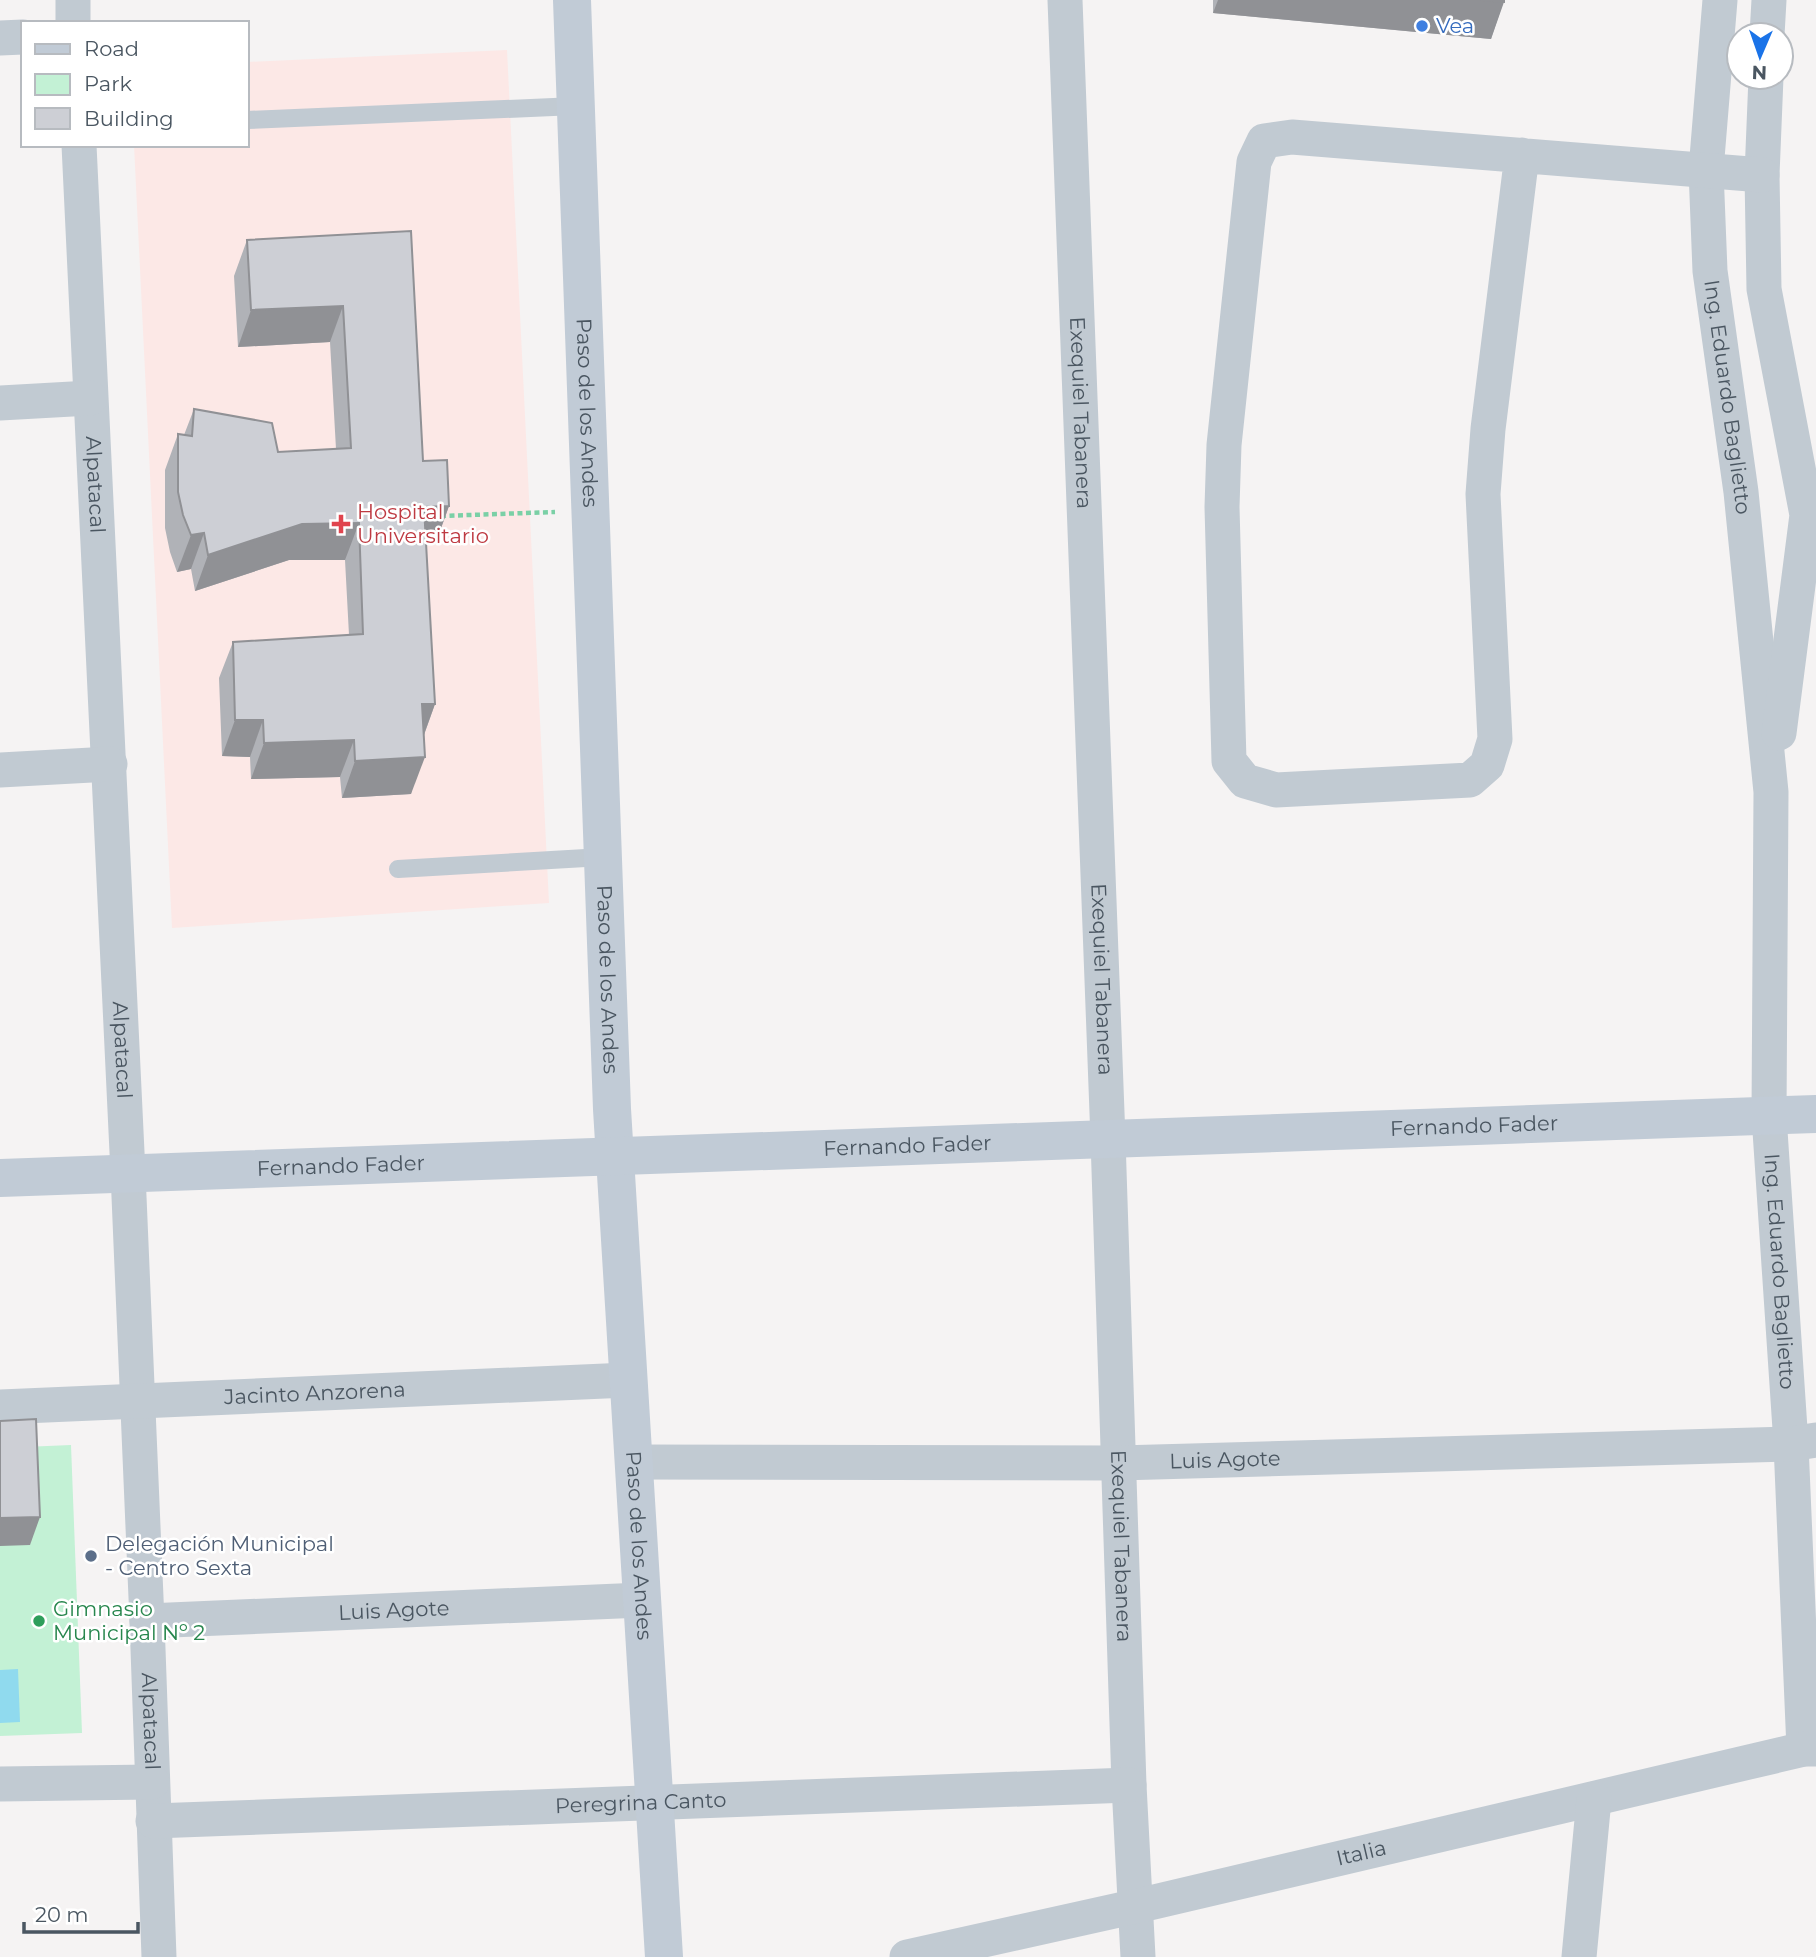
<svg xmlns="http://www.w3.org/2000/svg" width="1816" height="1957" viewBox="0 0 1816 1957" font-family="Montserrat,sans-serif">
<style>
.medical{fill:#fce8e6}
.green{fill:#c3f1d5}
.water{fill:#90daee}
.lines{fill:none;stroke-linecap:round;stroke-linejoin:round}
.path{stroke:#7ad0a6;stroke-width:4.5;stroke-dasharray:5 3.5;stroke-linecap:butt}
.lane{stroke:#c1cad2;stroke-width:18}
.street{stroke:#c1cad2;stroke-width:35}
.secondary{stroke:#c1cbd6;stroke-width:38}
.wall{fill:#b0b2b7}
.shaded-wall{fill:#909195}
.building{fill:#cdcfd5;stroke:#909195;stroke-width:2}
.shop-dot{fill:#3f7fe0;stroke:#fff;stroke-width:2.5}
.health-dot{fill:#e0444e;stroke:#fff;stroke-width:2.5}
.service-dot{fill:#5c6f8a;stroke:#fff;stroke-width:2.5}
.leisure-dot{fill:#2e9e5b;stroke:#fff;stroke-width:2.5}
.labels{text-anchor:middle;stroke-width:5;stroke-linejoin:round;paint-order:stroke}
.shop-label{font-size:21px;fill:#366cbe;stroke:#fff;text-anchor:start}
.street-label{font-size:21px;fill:#4a5661;stroke:#fff}
.health-label{font-size:21px;fill:#be3a42;stroke:#fff;text-anchor:start}
.service-label{font-size:21px;fill:#4e5e75;stroke:#fff;text-anchor:start}
.leisure-label{font-size:21px;fill:#27864d;stroke:#fff;text-anchor:start}
</style>
<rect width="100%" height="100%" fill="#f5f3f3"/>
<!-- medical -->
<polygon class="medical" points="507,50 549,903 172,928 134,145 247,145 247,62"/>
<!-- green -->
<polygon class="green" points="71,1445 82,1733 0,1736 0,1448"/>
<!-- water -->
<polygon class="water" points="18,1669 20,1722 0,1723 0,1670"/>
<g class="lines">
<!-- path -->
<polyline class="path" points="441,516 555,512"/>
<!-- lane -->
<g class="lane">
<polyline points="247,120 576,106"/>
<polyline points="398,869 603,857"/>
</g>
<!-- street -->
<g class="street">
<polyline points="73,0 73,23"/>
<path id="s1" d="M1065,0L1108,1139L1129,1785L1138,1957"/>
<path id="s2" d="M1720,0L1706,170L1710,271L1741,492L1771,792L1769,1116L1791,1444L1804,1749"/>
<polyline points="1767,35 1769,0"/>
<polyline points="0,38 23,37"/>
<polyline points="1766,77 1762,175 1764,289 1807,515 1779,733"/>
<path id="s3" d="M79,145L128,1173L147,1621L159,1957"/>
<path d="M1522,155L1488,429L1483,494L1495,739L1487,765L1470,780L1276,790L1245,781L1229,761L1222,507L1224,445L1254,162L1264,141L1292,137C1448,149 1605,162 1762,175"/>
<polyline points="0,403 90,398"/>
<polyline points="0,770 110,764"/>
<path id="s4" d="M0,1407L628,1380"/>
<path id="s5" d="M633,1462L1119,1463L1791,1444L1816,1440"/>
<path id="s6" d="M147,1621L642,1600"/>
<polyline points="0,1784 152,1782"/>
<path id="s7" d="M153,1821L1129,1785"/>
<path id="s8" d="M907,1957L1137,1906L1804,1749H1816"/>
<polyline points="1579,1957 1594,1799"/>
</g>
<!-- secondary -->
<g class="secondary">
<path id="s9" d="M572,0L612,1109L664,1957"/>
<path id="s10" d="M0,1178L1816,1114"/>
</g>
</g>
<!-- wall -->
<g class="wall">
<polygon points="1213,0 1504,0 1491,39 1213,13"/>
<polygon points="411,231 423,461 449,506 436,542 426,543 435,704 424,735 411,794 342,798 340,777 251,779 250,757 222,756 219,678 233,642 349,635 345,560 289,560 195,591 191,569 177,572 170,552 165,528 165,470 178,434 184,435 194,409 278,452 336,449 330,342 238,347 234,276 247,240"/>
</g>
<!-- shaded-wall -->
<g class="shaded-wall">
<polygon points="1218,0 1481,0 1504,2 1491,39 1213,13"/>
<polygon points="343,306 330,342 238,347 251,310"/>
<polygon points="449,506 436,542 411,544 424,507"/>
<polygon points="359,523 345,560 289,560 195,591 208,555 302,524"/>
<polygon points="204,533 191,569 177,572 191,535"/>
<polygon points="422,704 435,704 422,740"/>
<polygon points="235,720 263,720 250,757 222,756"/>
<polygon points="354,740 340,777 251,779 264,743"/>
<polygon points="425,757 411,794 342,798 355,761"/>
<polygon points="40,1517 30,1545 0,1546 0,1518"/>
</g>
<!-- building -->
<g class="building">
<polygon points="1481,0 1504,0 1504,2"/>
<polygon points="411,231 423,461 447,460 449,506 424,507 435,704 422,704 425,757 355,761 354,740 264,743 263,720 235,720 233,642 363,634 359,523 302,524 208,555 204,533 191,535 183,515 178,492 178,434 192,436 194,409 272,423 278,452 351,448 343,306 251,310 247,240"/>
<polygon points="36,1419 40,1517 0,1518 0,1421"/>
</g>
<!-- markers -->
<circle class="shop-dot" cx="1422" cy="26" r="7"/>
<path class="health-dot" d="M337.5 513.5h7v7h7v7h-7v7h-7v-7h-7v-7h7z"/>
<circle class="service-dot" cx="91" cy="1556" r="7"/>
<circle class="leisure-dot" cx="39" cy="1621" r="7"/>
<g class="labels">
<!-- shop labels -->
<g class="shop-label">
<text x="1436" y="33">Vea</text>
</g>
<!-- street labels -->
<g class="street-label">
<text dy="7" stroke="none"><textPath href="#s2" startOffset="399">Ing. Eduardo Baglietto</textPath></text>
<text dy="7" stroke="none"><textPath href="#s9" startOffset="413">Paso de los Andes</textPath></text>
<text dy="7" stroke="none"><textPath href="#s1" startOffset="413">Exequiel Tabanera</textPath></text>
<text dy="7" stroke="none"><textPath href="#s3" startOffset="340">Alpatacal</textPath></text>
<text dy="7" stroke="none"><textPath href="#s9" startOffset="980">Paso de los Andes</textPath></text>
<text dy="7" stroke="none"><textPath href="#s1" startOffset="980">Exequiel Tabanera</textPath></text>
<text dy="7" stroke="none"><textPath href="#s3" startOffset="906">Alpatacal</textPath></text>
<text dy="7" stroke="none"><textPath href="#s10" startOffset="1475">Fernando Fader</textPath></text>
<text dy="7" stroke="none"><textPath href="#s10" startOffset="908">Fernando Fader</textPath></text>
<text dy="7" stroke="none"><textPath href="#s10" startOffset="341">Fernando Fader</textPath></text>
<text dy="7" stroke="none"><textPath href="#s2" startOffset="1276">Ing. Eduardo Baglietto</textPath></text>
<text dy="7" stroke="none"><textPath href="#s4" startOffset="315">Jacinto Anzorena</textPath></text>
<text dy="7" stroke="none"><textPath href="#s5" startOffset="592">Luis Agote</textPath></text>
<text dy="7" stroke="none"><textPath href="#s9" startOffset="1547">Paso de los Andes</textPath></text>
<text dy="7" stroke="none"><textPath href="#s1" startOffset="1547">Exequiel Tabanera</textPath></text>
<text dy="7" stroke="none"><textPath href="#s6" startOffset="247">Luis Agote</textPath></text>
<text dy="7" stroke="none"><textPath href="#s3" startOffset="1578">Alpatacal</textPath></text>
<text dy="7" stroke="none"><textPath href="#s7" startOffset="488">Peregrina Canto</textPath></text>
<text dy="7" stroke="none"><textPath href="#s8" startOffset="466">Italia</textPath></text>
</g>
<!-- health labels -->
<g class="health-label">
<text x="357" y="519">Hospital<tspan x="357" dy="24">Universitario</tspan></text>
</g>
<!-- service labels -->
<g class="service-label">
<text x="105" y="1551">Delegación Municipal<tspan x="105" dy="24">- Centro Sexta</tspan></text>
</g>
<!-- leisure labels -->
<g class="leisure-label">
<text x="53" y="1616">Gimnasio<tspan x="53" dy="24">Municipal Nº 2</tspan></text>
</g>
</g>
<!-- legend -->
<rect x="21" y="21" width="228" height="126" fill="#ffffff" stroke="#b7bbc0" stroke-width="2"/>
<rect x="35" y="44" width="35" height="10" fill="#c1cbd6" stroke="#b7bbc0" stroke-width="2"/>
<text x="84" y="56" font-size="21" fill="#4a5661">Road</text>
<rect x="35" y="74" width="35" height="21" fill="#c3f1d5" stroke="#b7bbc0" stroke-width="2"/>
<text x="84" y="91" font-size="21" fill="#4a5661">Park</text>
<rect x="35" y="108" width="35" height="21" fill="#cdcfd5" stroke="#b7bbc0" stroke-width="2"/>
<text x="84" y="126" font-size="21" fill="#4a5661">Building</text>
<!-- north arrow -->
<g transform="translate(1760 56) rotate(182)"><circle r="33" fill="#ffffff" stroke="#b7bbc0" stroke-width="2"/>
<path d="M0-5L12 26L0 18L-12 26Z" fill="#1a73e8"/>
<text y="-10" font-size="19" font-weight="bold" text-anchor="middle" fill="#4a5661">N</text>
</g>
<!-- scale -->
<path d="M24 1922v10h114v-10" fill="none" stroke="#4a5661" stroke-width="3.5"/>
<text x="35" y="1922" font-size="21" fill="#4a5661" stroke="#ffffff" stroke-width="5" paint-order="stroke">20 m</text>
</svg>
